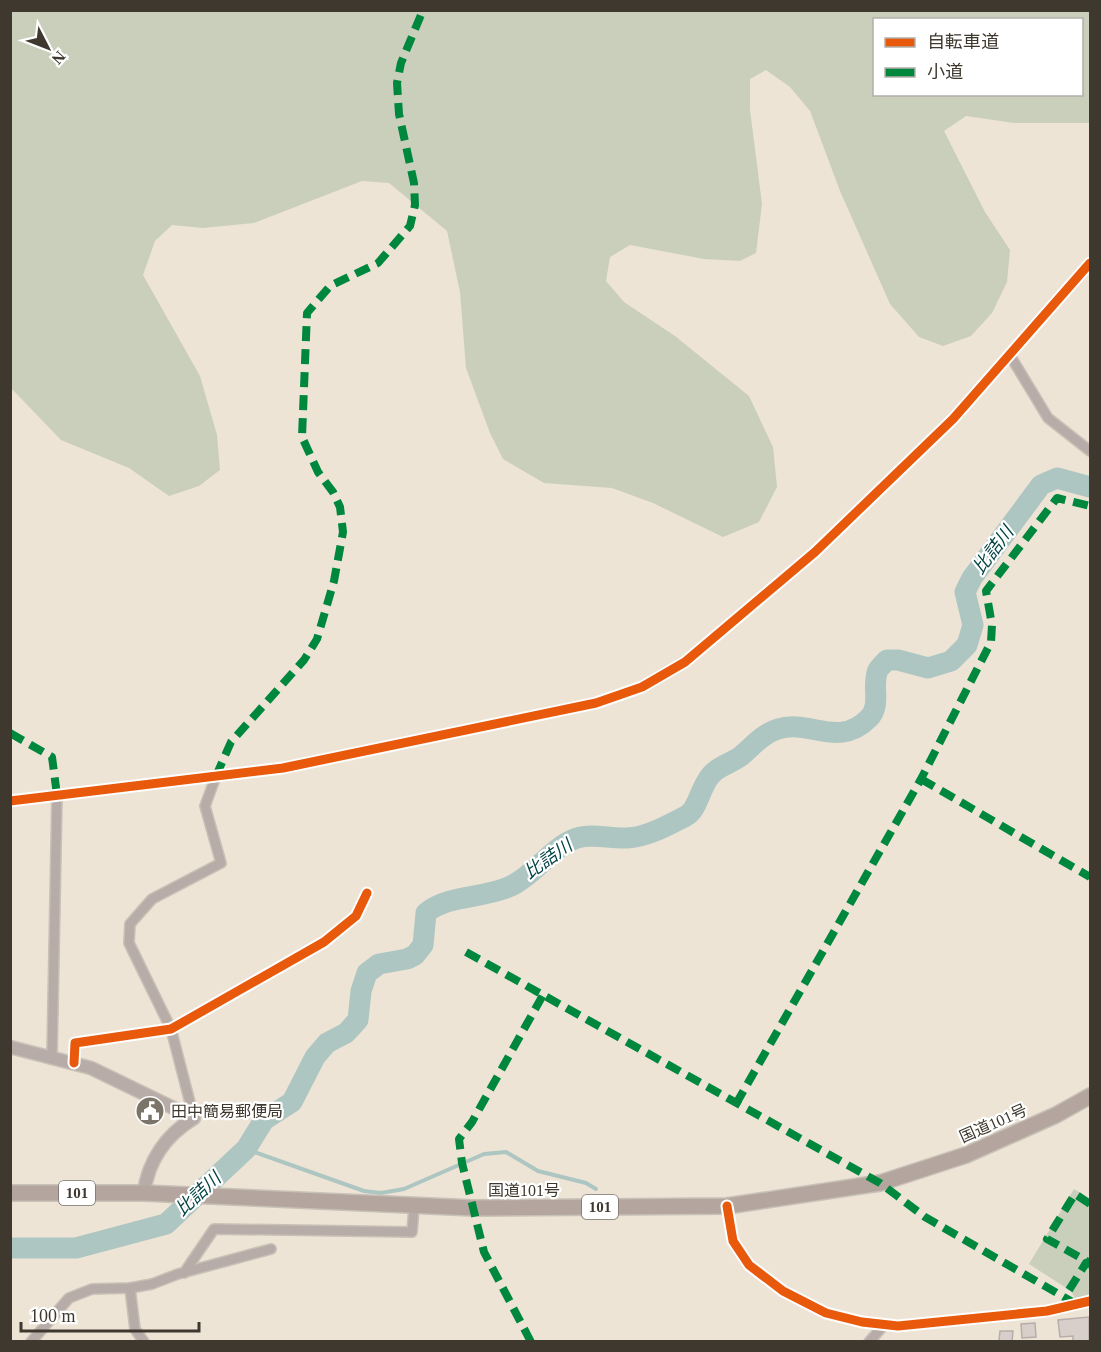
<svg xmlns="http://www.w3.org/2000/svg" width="1101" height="1352" viewBox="0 0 1101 1352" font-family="'Times New Roman','Noto Sans JP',serif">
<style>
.green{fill:#cacfbb;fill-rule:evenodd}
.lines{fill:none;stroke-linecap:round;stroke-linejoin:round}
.stream{stroke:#adc6c2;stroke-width:4}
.river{stroke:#adc6c2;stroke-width:21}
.building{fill:#d9cfca;stroke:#b7ada9;stroke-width:1.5}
.minor-casing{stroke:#c8c1b6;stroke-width:12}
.tertiary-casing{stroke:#c8c1b6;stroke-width:15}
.trunk-casing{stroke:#c8c1b6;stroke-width:18}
.minor{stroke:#b8aca9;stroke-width:9}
.tertiary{stroke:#b8aca9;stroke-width:12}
.trunk{stroke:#b4a69f;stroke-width:15}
.quiet{stroke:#00873e;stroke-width:8;stroke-dasharray:15 8;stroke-linecap:butt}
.cycleway-casing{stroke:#fff;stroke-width:13}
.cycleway{stroke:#e8590c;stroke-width:9}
.labels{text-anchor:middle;stroke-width:4.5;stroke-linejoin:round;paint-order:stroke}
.shield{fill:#fff;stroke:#78746d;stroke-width:1.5}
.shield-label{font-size:15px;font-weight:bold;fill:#3e382e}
.poi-label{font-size:16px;fill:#3e382e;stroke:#fff;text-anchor:start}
.street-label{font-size:16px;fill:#3e382e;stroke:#fff}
.water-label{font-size:18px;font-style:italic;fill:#044445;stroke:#fff}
</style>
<rect width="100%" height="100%" fill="#ede4d6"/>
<!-- green -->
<g class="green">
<path d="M10,11H1090V123H1014L966,116L944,131L985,212L1010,250L1007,282L992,313L971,336L943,346L919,337L890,304L840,191L810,111L790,87L766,70L750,79V110L762,204L756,253L740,261L704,259L630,245L610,257L606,281L624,302L675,336L749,396L773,447L777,487L759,522L723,537L653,503L612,488L544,483L503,459L490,433L466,368L460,292L447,231L389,183L362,181L254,223L203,228L172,225L155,241L143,275L200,376L217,435L220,470L199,486L169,496L129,468L61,440L11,388ZM874,20H1082V94H874Z"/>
<polygon points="1074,1189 1090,1199 1090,1301 1078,1304 1071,1291 1029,1264"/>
</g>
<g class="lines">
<!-- stream -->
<polyline class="stream" points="246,1149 364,1191 381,1193 404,1189 484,1154 506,1152 538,1171 586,1183 596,1189"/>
<!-- river -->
<path class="river" d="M10,1248H76L166,1224L246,1149L264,1120L292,1102L315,1057L327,1043L346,1033L358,1020L361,991L367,973L379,964L407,959L415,955L423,945L426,913C449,894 484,899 511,886C536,874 551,847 577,838C592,833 611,839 627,838C648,837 668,825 686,816C698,810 700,787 711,775C718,766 732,763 741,756C753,746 762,734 778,729C810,719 839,749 869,718C882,705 871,685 878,670C880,667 884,663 887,660H898L928,668L951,661L967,645L973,625L965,592L972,578L1041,485L1057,478L1090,487"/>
</g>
<!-- building -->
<g class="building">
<polygon points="1089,1317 1089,1341 1073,1341 1073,1336 1060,1337 1058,1320"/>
<polygon points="1035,1323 1036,1337 1022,1338 1021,1324"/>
<polygon points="1000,1331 1013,1331 1012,1341 999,1341"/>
</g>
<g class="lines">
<!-- minor casing -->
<g class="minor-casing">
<g id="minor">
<polyline points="1011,357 1048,418 1090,451"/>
<polyline points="10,801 283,768 596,703 642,687 685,662 815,552 953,419 1090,263"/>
<polyline points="52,1057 57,795"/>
<polyline points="74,1063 75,1043 171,1029 324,942 356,916 367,893"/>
<polyline points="194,1118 171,1029 129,943 130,924 152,899 221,863 205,806 216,776"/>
<polyline points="727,1206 733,1241 749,1265 783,1291 826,1313 862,1322 898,1326 1047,1311 1090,1301"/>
<polyline points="184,1273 214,1229 412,1232 414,1207"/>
<polyline points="130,1288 135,1329 144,1342"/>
<polyline points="31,1342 69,1298 92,1289 130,1288 152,1284 178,1274 271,1249"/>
<polyline points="869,1342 884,1325"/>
</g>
</g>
<!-- tertiary casing -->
<g class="tertiary-casing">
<path id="tertiary" d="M10,1047L91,1068L194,1118C166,1135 148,1161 144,1193"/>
</g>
<!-- trunk casing -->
<g class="trunk-casing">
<polyline id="trunk" points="10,1193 144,1193 474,1208 727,1206 880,1183 966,1155 1056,1115 1090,1096"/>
</g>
<!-- minor -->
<use href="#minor" class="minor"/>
<!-- tertiary -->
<use href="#tertiary" class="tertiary"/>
<!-- trunk -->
<use href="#trunk" class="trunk"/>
<!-- quiet -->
<g class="quiet">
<polyline points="10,733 52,757 57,795"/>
<polyline points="216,776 231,742 304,660 317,639 334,581 343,532 340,507 333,492 318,472 302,437 307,313 330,286 378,263 410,226 415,205 414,183 399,114 397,83 401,63 423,10"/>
<polyline points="921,779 1090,877"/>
<polyline points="466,952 880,1183 925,1217 1076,1304"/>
<polyline points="736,1104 921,779 991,642 992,625 986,591 1057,498 1090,506"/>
<polyline points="1090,1204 1075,1194 1047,1239 1090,1263"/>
<polyline points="1069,1290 1086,1263 1090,1265"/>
<polyline points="531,1342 484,1252 462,1163 459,1139 472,1122 543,995"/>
</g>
<!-- cycleway casing -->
<g class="cycleway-casing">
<g id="cycleway">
<polyline points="10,801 283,768 596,703 642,687 685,662 815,552 953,419 1090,263"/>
<polyline points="74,1063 75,1043 171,1029 324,942 356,916 367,893"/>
<polyline points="727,1206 733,1241 749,1265 783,1291 826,1313 862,1322 898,1326 1047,1311 1090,1301"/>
</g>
</g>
<!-- cycleway -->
<use href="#cycleway" class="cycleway"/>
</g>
<!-- icons -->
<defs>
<g id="civic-disc" transform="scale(1.5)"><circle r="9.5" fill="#7b7469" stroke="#fff"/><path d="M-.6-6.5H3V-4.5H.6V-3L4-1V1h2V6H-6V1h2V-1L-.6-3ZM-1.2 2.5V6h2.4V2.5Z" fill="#fff"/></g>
</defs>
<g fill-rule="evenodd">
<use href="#civic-disc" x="150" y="1111"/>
</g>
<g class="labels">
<!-- shield labels -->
<g class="shield">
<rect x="59" y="1181" width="36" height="24" rx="4.5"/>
<rect x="582" y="1195" width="36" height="24" rx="4.5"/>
</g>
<g class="shield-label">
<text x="77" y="1198">101</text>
<text x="600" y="1212">101</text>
</g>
<!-- poi labels -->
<g class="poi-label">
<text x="171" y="1117">田中簡易郵便局</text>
</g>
<!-- street labels -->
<g class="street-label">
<text transform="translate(993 1123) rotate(-24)" y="6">国道101号</text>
<text x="524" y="1196">国道101号</text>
</g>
<!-- water labels -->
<g class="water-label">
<text transform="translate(993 550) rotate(-53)" y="6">比詰川</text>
<text transform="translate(548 859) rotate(-35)" y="6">比詰川</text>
<text transform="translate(198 1194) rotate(-43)" y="6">比詰川</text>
</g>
</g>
<!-- border -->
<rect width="1101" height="1352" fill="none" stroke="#3e382e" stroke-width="24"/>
<!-- legend -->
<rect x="873" y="18" width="210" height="78" fill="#ffffff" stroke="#b2afab" stroke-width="1.5"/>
<rect x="885" y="38" width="30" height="9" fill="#e8590c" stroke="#b2afab" stroke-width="1.5"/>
<text x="927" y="48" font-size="18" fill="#3e382e">自転車道</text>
<rect x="885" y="68" width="30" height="9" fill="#00873e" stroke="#b2afab" stroke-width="1.5"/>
<text x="927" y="78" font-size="18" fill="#3e382e">小道</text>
<!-- north arrow -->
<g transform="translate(48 48) rotate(132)" stroke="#ffffff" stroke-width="4.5" paint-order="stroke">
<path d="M0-4.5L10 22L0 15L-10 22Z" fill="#3e382e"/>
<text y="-9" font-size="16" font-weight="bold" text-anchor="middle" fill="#3e382e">N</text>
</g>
<!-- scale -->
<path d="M21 1322v9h178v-9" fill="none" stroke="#3e382e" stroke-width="3"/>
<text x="30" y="1322" font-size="18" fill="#3e382e" stroke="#ffffff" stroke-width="4.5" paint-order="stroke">100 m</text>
</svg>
